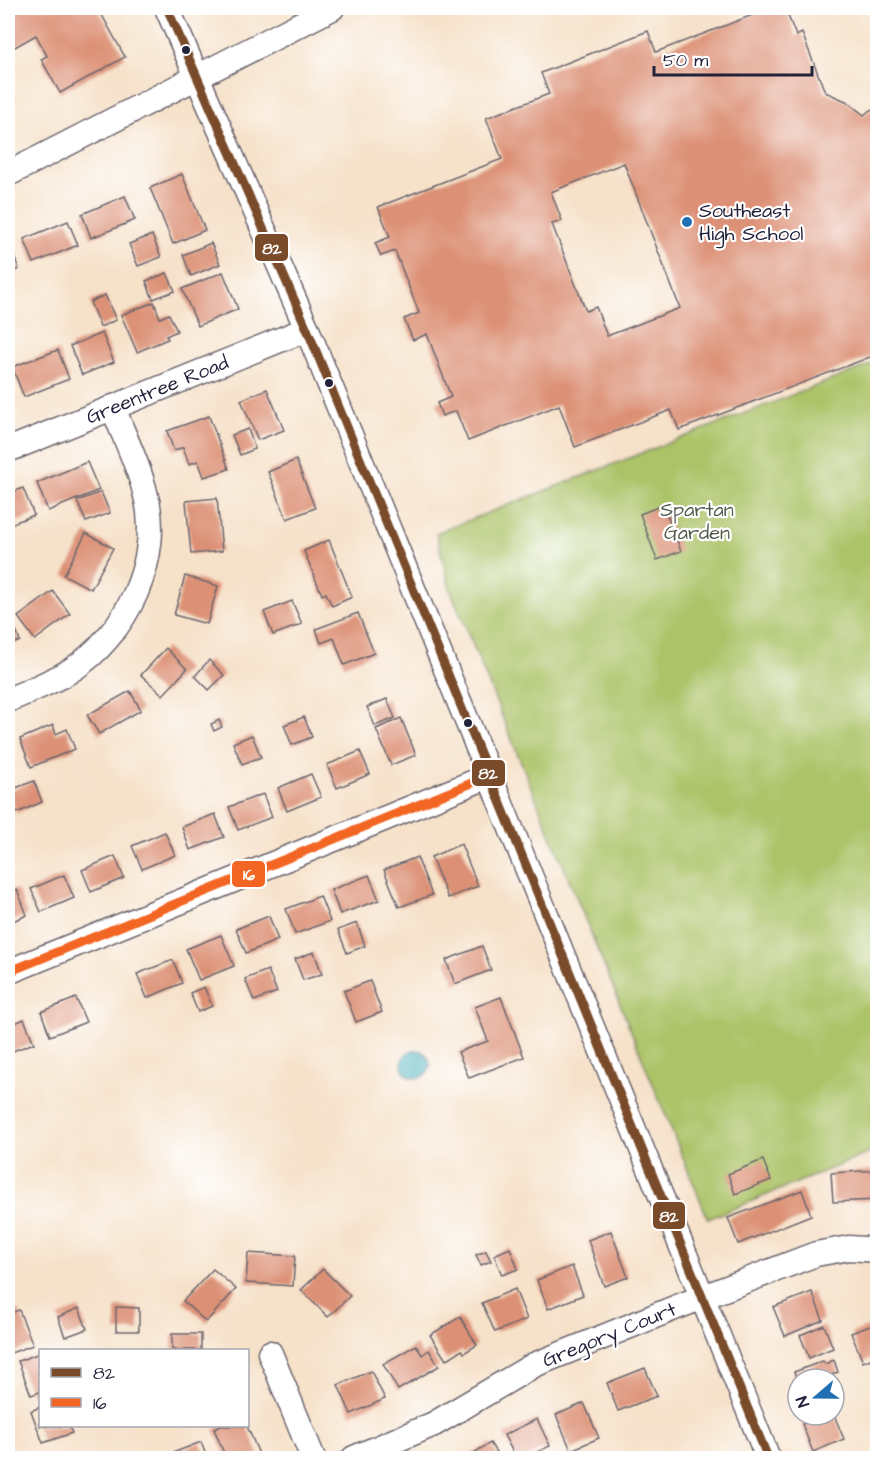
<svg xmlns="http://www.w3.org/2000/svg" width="885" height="1466" viewBox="0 0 885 1466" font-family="'Architects Daughter',sans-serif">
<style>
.green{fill:#acc368;stroke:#677252;stroke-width:1.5}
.water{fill:#3aaab6;stroke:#2e6678;stroke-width:1.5}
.building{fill:#dc9074;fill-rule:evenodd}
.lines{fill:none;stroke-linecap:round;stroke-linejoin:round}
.minor-casing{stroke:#6c656d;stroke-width:27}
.minor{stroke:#fff;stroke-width:24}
.bus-1-casing{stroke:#fff;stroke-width:14}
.bus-2-casing{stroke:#fff;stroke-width:14}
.bus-1{stroke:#7a4b2a;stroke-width:9}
.bus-2{stroke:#f26522;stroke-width:9}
.bus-dot{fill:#22223b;stroke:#fff;stroke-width:2}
.poi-dot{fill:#1f6fb2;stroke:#fff;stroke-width:2}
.labels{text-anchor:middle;stroke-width:4.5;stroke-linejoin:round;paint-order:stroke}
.poi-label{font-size:20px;fill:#22223b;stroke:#fff;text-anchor:start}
.street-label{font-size:20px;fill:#22223b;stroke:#fff}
.park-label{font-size:20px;fill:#525a4b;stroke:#fff}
.line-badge{stroke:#fff;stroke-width:2}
.badge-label{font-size:16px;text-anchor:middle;font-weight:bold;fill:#fff}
</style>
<rect width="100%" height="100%" fill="#fff"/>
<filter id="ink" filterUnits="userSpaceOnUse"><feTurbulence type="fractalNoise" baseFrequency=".0167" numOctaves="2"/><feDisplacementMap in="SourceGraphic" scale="12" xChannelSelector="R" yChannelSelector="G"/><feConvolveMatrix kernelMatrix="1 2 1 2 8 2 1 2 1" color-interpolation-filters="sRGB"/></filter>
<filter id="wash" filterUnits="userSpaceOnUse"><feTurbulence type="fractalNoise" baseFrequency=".008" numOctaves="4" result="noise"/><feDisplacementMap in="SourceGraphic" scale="24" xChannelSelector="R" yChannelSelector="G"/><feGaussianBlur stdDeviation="1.35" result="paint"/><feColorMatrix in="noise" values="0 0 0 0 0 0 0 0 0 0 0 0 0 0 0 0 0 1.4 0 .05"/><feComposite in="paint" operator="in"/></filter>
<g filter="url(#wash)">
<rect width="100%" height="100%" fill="#f6e1c9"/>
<!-- green -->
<polygon class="green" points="877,362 877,1150 708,1219 450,589 436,533"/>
<!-- water -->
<circle class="water" cx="416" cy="1064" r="14"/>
<g id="blocks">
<!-- building -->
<g class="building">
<polygon points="8,8 98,8 125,57 60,93 41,59 47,56 36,35 8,51"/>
<path d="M771,8H785L796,36L802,33L825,92L846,101L864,115L870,110L878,111V354L679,430L671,410L575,447L559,405L468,441L456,411L442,416L437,403L451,397L427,334L413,340L404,319L419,313L395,251L381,256L375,243L390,237L378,207L502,159L486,118L549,94L541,73L648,31L656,52ZM624,163L680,308L607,336L596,307L586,311L552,224L562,221L551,192Z"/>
<polygon points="182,174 205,230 173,244 150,188"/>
<polygon points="125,196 135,220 91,238 82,214"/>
<polygon points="68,221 78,245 34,263 24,239"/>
<polygon points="152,235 161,257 138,266 129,244"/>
<polygon points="211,243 220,264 191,276 183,255"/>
<polygon points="10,245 19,269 8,274 8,246"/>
<polygon points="223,272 238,309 198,326 182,289"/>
<polygon points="167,273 175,291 153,299 146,281"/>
<polygon points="105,295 116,320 100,327 90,302"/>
<polygon points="154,302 160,318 169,314 177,331 166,336 168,339 137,352 121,315"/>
<polygon points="102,333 114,362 82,375 70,346"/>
<polygon points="58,350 69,379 24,397 12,367"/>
<polygon points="267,389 284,430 258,440 241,400"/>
<polygon points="209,416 229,469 204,477 198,461 189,464 183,447 174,451 167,431"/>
<polygon points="248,429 255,449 240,455 232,435"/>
<polygon points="296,460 315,508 287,519 268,472"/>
<polygon points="87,462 99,490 48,511 37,483"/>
<polygon points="23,488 34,515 8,525 8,494"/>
<polygon points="101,492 110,513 86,522 77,501"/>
<polygon points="217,498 222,551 191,554 186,501"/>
<polygon points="663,505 681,551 657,560 640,514"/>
<polygon points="86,533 113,548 91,589 64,575"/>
<polygon points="329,540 352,597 332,606 326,593 322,595 304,551"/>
<polygon points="185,576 218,586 207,624 174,615"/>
<polygon points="53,591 70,614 35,640 18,617"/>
<polygon points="292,601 302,624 273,635 264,612"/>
<polygon points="8,610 20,641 8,646"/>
<polygon points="358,613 374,653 344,665 334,638 321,643 316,629"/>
<polygon points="166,648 187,669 163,695 141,675"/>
<polygon points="209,660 224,675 209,690 195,676"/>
<polygon points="130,691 141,710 99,734 87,715"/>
<polygon points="387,699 395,718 375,726 367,707"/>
<polygon points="304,717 312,737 292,745 284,725"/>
<polygon points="401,718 416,755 391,765 376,729"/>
<polygon points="219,720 222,727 214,731 211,724"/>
<polygon points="53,725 56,734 67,729 75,749 31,767 20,739"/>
<polygon points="252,735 261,757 242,764 233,743"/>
<polygon points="360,751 370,774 337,788 327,765"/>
<polygon points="311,774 321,797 287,811 278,788"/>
<polygon points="34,781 42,802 17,813 8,791"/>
<polygon points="263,794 272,817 238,830 229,807"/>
<polygon points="215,814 224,837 190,850 182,827"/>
<polygon points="165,832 175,855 142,869 132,846"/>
<polygon points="461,844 478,886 448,898 431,857"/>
<polygon points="115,856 124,878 91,892 82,870"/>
<polygon points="417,857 432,895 399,907 384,870"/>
<polygon points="64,875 74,898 41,912 31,889"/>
<polygon points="369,875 379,900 340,914 331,890"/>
<polygon points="17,889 27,915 8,923 8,893"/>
<polygon points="320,896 330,921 295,934 286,909"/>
<polygon points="269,916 278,940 246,953 236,929"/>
<polygon points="357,923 365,946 347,953 338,930"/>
<polygon points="221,935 234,966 199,980 186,949"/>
<polygon points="482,946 491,970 455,984 446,960"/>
<polygon points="314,952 322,974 303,980 295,959"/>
<polygon points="173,960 182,983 147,998 137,974"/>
<polygon points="268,970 277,992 254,1001 245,979"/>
<polygon points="370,981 382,1012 356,1022 344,991"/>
<polygon points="204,987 212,1006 198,1012 190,993"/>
<polygon points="501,997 524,1057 469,1078 458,1052 488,1041 475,1007"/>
<polygon points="76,998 86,1022 50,1036 41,1012"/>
<polygon points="24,1019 34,1043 8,1053 8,1026"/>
<polygon points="763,1160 771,1180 735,1194 728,1174"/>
<polygon points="878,1170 878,1200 833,1202 831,1173"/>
<polygon points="802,1190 811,1215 738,1244 728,1218"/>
<polygon points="611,1231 628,1277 604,1286 588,1240"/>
<polygon points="510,1248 518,1269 502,1275 494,1255"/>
<polygon points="486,1251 491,1261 481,1265 476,1255"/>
<polygon points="248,1253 295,1256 293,1286 246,1283"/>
<polygon points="572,1266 583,1295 548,1309 537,1280"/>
<polygon points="213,1269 236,1289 206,1322 183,1301"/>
<polygon points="323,1269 350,1296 328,1317 301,1290"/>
<polygon points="515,1289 527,1319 495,1332 482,1303"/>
<polygon points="812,1292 823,1320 785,1336 773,1307"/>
<polygon points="116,1307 139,1308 139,1331 116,1331"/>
<polygon points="79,1308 87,1329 65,1337 58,1317"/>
<polygon points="19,1310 33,1345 8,1354 8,1314"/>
<polygon points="460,1317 477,1345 464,1353 462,1350 446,1360 430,1335"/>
<polygon points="878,1323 878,1356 863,1362 851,1333"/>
<polygon points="824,1325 833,1348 809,1358 800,1335"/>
<rect x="172" y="1334" width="29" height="16"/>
<polygon points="416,1345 422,1355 429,1350 439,1366 398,1390 383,1364"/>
<polygon points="40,1353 40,1392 31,1395 18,1361"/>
<polygon points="834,1360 838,1372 829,1376 830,1379 797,1379 794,1372 823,1361 825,1364"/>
<polygon points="645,1368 657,1396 618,1411 607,1383"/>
<polygon points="371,1371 385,1399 351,1414 338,1385"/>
<polygon points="584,1403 599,1438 571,1450 556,1415"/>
<polygon points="40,1407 40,1426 69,1426 72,1433 43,1443 31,1411"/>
<polygon points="824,1415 834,1415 844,1439 813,1452 802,1424"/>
<polygon points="537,1419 550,1446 524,1458 516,1458 504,1435"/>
<polygon points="221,1426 247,1426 259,1454 248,1458 226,1458 214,1429"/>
<polygon points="201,1442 207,1458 166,1458 165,1456"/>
<polygon points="490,1443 500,1458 465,1458"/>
</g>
</g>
</g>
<g filter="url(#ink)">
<use href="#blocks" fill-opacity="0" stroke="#6c656d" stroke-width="1.5"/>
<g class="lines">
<!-- minor casing -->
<g class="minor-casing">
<g id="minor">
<polyline points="167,8 307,329 768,1458"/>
<polyline points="8,174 332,8"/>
<polyline points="8,450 307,329"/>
<path d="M8,700C29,691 50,683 70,671C126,636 164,558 145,492C138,463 123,435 113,407"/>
<polyline points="8,972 489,776"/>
<polyline points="270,1353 313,1458"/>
<polyline points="354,1458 434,1424 534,1365 677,1307 816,1254 849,1248 878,1250"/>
</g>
</g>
<!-- minor -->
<use href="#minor" class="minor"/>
<!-- bus-1 casing -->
<g class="bus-1-casing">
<polyline id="bus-1" points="167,8 307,329 768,1458"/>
</g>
<!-- bus-2 casing -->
<g class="bus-2-casing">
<polyline id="bus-2" points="8,972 489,776"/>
</g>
<!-- bus-1 -->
<use href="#bus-1" class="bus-1"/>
<!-- bus-2 -->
<use href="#bus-2" class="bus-2"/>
</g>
</g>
<!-- markers -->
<g class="bus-dot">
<circle cx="186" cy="50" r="5"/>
<circle cx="329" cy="383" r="5"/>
<circle cx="468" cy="723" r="5"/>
</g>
<circle class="poi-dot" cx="687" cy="222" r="6"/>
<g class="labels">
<!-- poi labels -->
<g class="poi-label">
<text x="699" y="217">Southeast<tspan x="699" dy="23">High School</tspan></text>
</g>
<!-- street labels -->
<g class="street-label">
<text transform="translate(157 389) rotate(-22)" y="7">Greentree Road</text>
<text transform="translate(609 1334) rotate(-22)" y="7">Gregory Court</text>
</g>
<!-- park labels -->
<g class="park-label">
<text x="697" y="516">Spartan<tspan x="697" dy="23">Garden</tspan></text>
</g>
</g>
<g class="line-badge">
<rect x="254" y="233" width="35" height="29" rx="6" fill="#7a4b2a"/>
<rect x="471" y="759" width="35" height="28" rx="6" fill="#7a4b2a"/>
<rect x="231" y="860" width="35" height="28" rx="6" fill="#f26522"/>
<rect x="652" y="1201" width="34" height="29" rx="6" fill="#7a4b2a"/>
</g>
<g class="badge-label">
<text x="272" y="254">82</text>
<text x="488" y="779">82</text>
<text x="249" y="880">16</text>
<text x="669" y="1222">82</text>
</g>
<!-- margin -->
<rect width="885" height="1466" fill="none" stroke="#fff" stroke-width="30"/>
<!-- legend -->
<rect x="39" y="1349" width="210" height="78" fill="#ffffff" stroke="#a7a7b1" stroke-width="1.5"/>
<rect x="51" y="1368" width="30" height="9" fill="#7a4b2a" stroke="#a7a7b1" stroke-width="1.5"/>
<text x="93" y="1379" font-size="18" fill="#22223b">82</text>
<rect x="51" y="1398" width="30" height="9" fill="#f26522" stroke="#a7a7b1" stroke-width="1.5"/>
<text x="93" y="1409" font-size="18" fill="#22223b">16</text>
<!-- north arrow -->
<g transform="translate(816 1397) rotate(250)"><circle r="28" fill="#ffffff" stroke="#a7a7b1" stroke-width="1.5"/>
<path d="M0-4.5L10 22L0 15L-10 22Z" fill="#1f6fb2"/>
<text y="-9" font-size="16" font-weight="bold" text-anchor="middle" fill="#22223b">N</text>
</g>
<!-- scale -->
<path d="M654 66v9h158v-9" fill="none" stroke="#22223b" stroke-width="3"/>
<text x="663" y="66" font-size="18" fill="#22223b" stroke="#ffffff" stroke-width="4.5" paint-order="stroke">50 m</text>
</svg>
